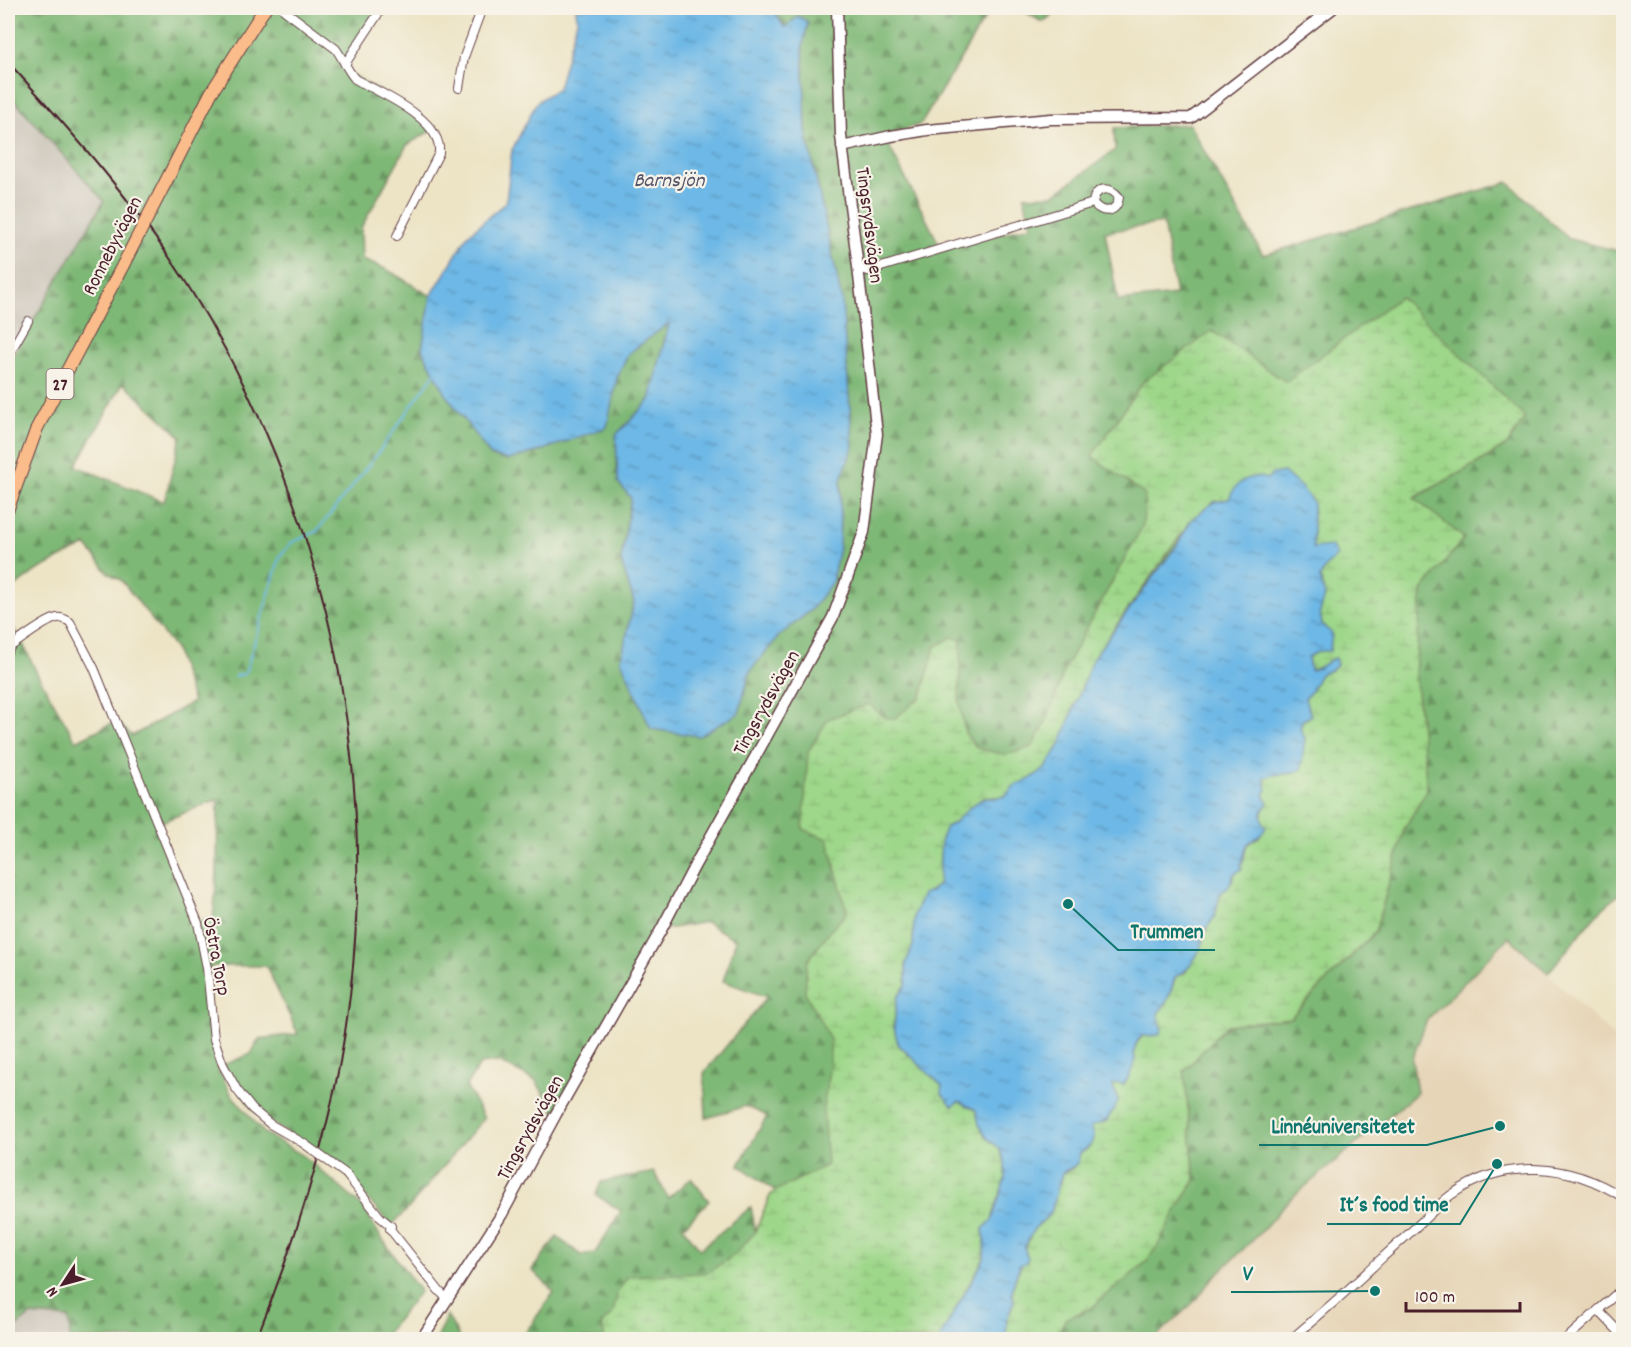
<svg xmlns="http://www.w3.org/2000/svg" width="1631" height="1347" viewBox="0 0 1631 1347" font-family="Dekko,sans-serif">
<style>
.built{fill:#e6d5b7}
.industrial{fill:#c9c3b8}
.forest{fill:url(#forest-firs);stroke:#646c50;stroke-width:1.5;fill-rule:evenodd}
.wetland{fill:url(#wetland-marsh);stroke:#747b5a;stroke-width:1.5}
.water{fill:url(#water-ripples);stroke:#5c6c88;stroke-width:1.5}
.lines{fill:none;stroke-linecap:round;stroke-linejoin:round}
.stream{stroke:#6db8e6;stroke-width:2}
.minor-casing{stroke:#623d42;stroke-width:10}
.tertiary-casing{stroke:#623d42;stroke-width:13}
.primary-casing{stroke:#623d42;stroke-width:14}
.minor{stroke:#fff;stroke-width:8}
.tertiary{stroke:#fff;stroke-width:10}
.primary{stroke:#f9bc8a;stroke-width:12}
.rail{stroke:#4a1f2b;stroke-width:2}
.minor-bridge-casing{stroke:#623d42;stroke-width:10;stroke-linecap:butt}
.primary-bridge-casing{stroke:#623d42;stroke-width:14;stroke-linecap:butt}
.minor-bridge{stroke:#fff;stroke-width:8}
.primary-bridge{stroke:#f9bc8a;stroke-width:12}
.labels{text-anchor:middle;stroke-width:4.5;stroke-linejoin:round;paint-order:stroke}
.shield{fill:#f7f3e8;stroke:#7e5f64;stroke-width:1.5}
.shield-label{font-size:18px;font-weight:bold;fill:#4a1f2b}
.street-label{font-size:20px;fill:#4a1f2b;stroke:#f7f3e8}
.water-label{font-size:21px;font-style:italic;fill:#56556c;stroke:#f7f3e8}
.leader{fill:none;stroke:#0f766e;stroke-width:2}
.callout-dot{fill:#0f766e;stroke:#f7f3e8;stroke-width:2}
.callout-label{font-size:21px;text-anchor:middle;font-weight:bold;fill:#0f766e;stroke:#f7f3e8;stroke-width:4.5;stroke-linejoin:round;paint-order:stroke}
</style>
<defs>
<pattern id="forest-firs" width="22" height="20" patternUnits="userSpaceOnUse" patternTransform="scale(1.5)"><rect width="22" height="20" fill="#7eb876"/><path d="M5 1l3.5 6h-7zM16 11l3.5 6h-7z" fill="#699561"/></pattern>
<pattern id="wetland-marsh" width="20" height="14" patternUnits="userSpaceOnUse" patternTransform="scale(1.5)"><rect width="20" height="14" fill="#9ed78a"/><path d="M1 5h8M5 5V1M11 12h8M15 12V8" fill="none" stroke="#8ab877"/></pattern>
<pattern id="water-ripples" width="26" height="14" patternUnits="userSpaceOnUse" patternTransform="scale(1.5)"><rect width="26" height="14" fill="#6db8e6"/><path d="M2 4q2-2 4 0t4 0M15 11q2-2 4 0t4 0" fill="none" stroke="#5c95bb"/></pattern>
</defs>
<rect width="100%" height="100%" fill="#f7f3e8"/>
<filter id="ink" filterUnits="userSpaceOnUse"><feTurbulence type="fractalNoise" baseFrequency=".0167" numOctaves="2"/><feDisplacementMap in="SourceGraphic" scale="12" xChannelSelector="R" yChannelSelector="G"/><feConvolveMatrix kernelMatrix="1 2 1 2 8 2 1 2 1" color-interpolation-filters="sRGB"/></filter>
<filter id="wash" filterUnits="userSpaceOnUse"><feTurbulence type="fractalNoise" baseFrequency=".008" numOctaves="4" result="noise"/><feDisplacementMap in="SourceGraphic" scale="24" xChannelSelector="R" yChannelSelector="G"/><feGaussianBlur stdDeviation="1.35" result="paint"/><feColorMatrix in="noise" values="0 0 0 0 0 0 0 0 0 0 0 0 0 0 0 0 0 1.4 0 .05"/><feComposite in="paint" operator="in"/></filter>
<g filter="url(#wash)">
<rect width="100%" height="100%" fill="#ede4c6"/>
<!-- built -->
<polygon class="built" points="1509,936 1623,1046 1623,1339 1154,1340 1198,1298 1209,1282 1258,1235 1289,1200 1417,1093 1412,1059 1427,1020"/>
<!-- industrial -->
<g class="industrial">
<polygon points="8,93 104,201 8,364"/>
<polygon points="31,1315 69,1318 70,1339 8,1340 8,1333"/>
</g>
<!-- forest -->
<g class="forest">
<path d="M8,8H382L345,64L349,73L419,115L432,130L407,145L361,228L362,260L386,269L431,296L422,349L447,396L491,456L508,460L540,451L606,427L617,378L628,354L669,322L650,400L616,435L618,482L631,498L621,561L634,602L621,660L651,729L739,713L750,671L779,636L812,609L839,547L841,479L853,448L842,301L806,131L803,45L808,22L786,28L776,14L777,8H991L921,124L884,136L941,248L1031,226L1024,196L1053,195L1115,150L1114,128L1189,124L1263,255L1508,182L1569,239L1623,252V890L1595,916L1548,973L1509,937L1427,1020L1412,1059L1417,1093L1289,1200L1258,1235L1209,1282L1198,1298L1154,1339H1055L1066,1318L1092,1308L1102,1298L1118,1286L1147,1261L1177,1209L1195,1180L1184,1071L1227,1025L1290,1018L1375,932L1405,827L1427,789L1415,672L1422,591L1464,538L1413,499L1481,461L1508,444L1192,519L1177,545L1093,658L1060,745L939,1339H521L554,1292L532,1270L557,1237L581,1255L595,1253L621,1211L596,1195L601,1182L654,1172L668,1198L691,1178L709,1201L683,1227L700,1249L751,1207L755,1231L770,1196L775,1191L739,1165L767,1116L746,1106L706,1118L704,1073L767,997L723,981L736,940L706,922L661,930L556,1114L536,1081L499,1062L480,1064L466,1086L484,1118L407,1210L391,1226L346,1174L252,1109L223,1065L251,1054L259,1039L298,1034L266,966H213L203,974L214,1060L231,1094L264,1133L304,1156L364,1208L380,1236L420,1291L382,1339H70L69,1318L31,1315L8,1333V620L21,640L38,675L76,741L116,721L132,736L193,702L175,649L121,580L108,573L86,545L36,571L8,592V364L104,201L8,93ZM1163,223L1176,295L1118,301L1105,232ZM123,383L181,437L164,502L76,466ZM218,799L217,872L213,919L198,922L157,824Z"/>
<polygon points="1019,8 1063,8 1042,22"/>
<polygon points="447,1315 460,1339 436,1339"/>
</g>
<!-- wetland -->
<path class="wetland" d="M1400,297L1525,417L1508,444L1481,461L1414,498L1464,538L1422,591L1415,672L1427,790L1405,827L1375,932L1290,1018L1227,1025L1184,1071L1195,1180L1177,1209L1158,1245L1147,1261L1118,1286L1102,1298L1092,1308L1066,1318L1055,1339H1006L1007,1319L1014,1301L1012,1293L1015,1279L1026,1255L1025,1248L1034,1229L1051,1213L1062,1173L1073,1168L1079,1154L1089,1148L1092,1125L1107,1121C1114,1104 1123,1105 1112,1085L1127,1080L1135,1060L1134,1051L1136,1044L1158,1017V1013C1168,1003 1172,991 1175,977L1186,972L1201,937L1215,916L1220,893L1232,881L1234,875L1244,859L1246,845L1260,836L1265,827C1259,817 1261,811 1268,803L1264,794L1266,790L1264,778L1271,775L1295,773L1305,738L1300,730L1302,720L1307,719L1305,699L1311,691L1320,674L1331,670L1337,665L1335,658C1326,661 1319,670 1310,670L1308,656L1320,651L1322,625L1320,612L1325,596L1320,577L1327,565L1313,548V503L1267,479L1229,499L1214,502L1192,519L1093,658L1060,745L1046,768L1030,779L1014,786L1005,796L983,798L969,808L954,823L946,827L940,857L939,884L932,890L914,915L913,945L906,963V985L897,998L894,1027L898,1044L942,1086L953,1105L959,1101L976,1110L980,1125L987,1138L999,1148L1005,1163V1179L992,1220L983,1229L985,1240L984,1258L939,1339L605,1340L602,1324L613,1313L618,1291L628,1276L707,1273L736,1254L755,1232L770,1196L775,1191L827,1165L823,1109L830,1064V1039L805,992L807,962L829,932L847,913L828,839L803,829L808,752L828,719L869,704L883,717L894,719L921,697L935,647L952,637L961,640L959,701L965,733L977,748L1005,755L1032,747L1048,718L1064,670L1143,525L1145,495L1092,456L1143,382L1212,331L1286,382Z"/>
<!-- water -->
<g class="water">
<polygon points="576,8 777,8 776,14 785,28 798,16 808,22 803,45 806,131 842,301 853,448 841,479 839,547 832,582 812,609 779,636 750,671 739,713 699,736 651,729 621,660 634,602 621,561 631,498 618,482 616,435 650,400 669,323 628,354 617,378 607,427 540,451 508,460 491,456 447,396 422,349 431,296 468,235 506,202 512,150 537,102 558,88 577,21"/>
<path d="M1284,472L1302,488L1313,503V548L1332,546L1337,556L1327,565L1320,577L1325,596L1320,612L1322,625L1332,633L1330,651H1320L1308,657L1310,670C1319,670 1326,661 1335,658L1337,665L1331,670L1320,674L1311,691L1305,699L1311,716L1303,720C1299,728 1300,731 1305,738L1301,769C1290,777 1275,772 1264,778L1267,790L1264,794L1268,803C1261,811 1259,817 1266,827C1260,840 1252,838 1247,845C1245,848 1244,859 1241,865L1242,869L1234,874L1228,888L1220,893L1215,916L1201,937L1204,941C1195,958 1193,968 1175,977C1171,991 1168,1003 1158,1013L1162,1030L1160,1034L1150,1037L1144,1035L1139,1039L1136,1044L1134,1051L1135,1063L1127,1080L1123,1085L1118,1083L1112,1085C1124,1108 1115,1101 1107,1121L1092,1126L1091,1128L1094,1134C1091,1148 1090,1146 1079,1154C1080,1167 1070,1167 1062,1173L1051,1213L1034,1229L1025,1247L1026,1255L1028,1257L1027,1261L1020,1266L1015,1279L1012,1293L1014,1301L1007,1319L1006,1339H939L984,1259L985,1240L983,1229L992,1220L1005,1179V1163L999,1148L987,1138L979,1125L976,1110L959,1101L953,1106L942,1094V1086L898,1044L894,1027L897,998L906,985V963L913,945L914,915L923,894L932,890L939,884L941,839L946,827L954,823L969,808L983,798H995L1005,796L1014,786L1030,779L1046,768L1060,745L1093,658L1177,545L1192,519L1214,502L1229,499C1235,482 1250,473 1267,479L1272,474Z"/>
</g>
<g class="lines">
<!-- stream -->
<polyline class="stream" points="235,676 245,674 280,556 291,543 317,531 375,457 435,373"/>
</g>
</g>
<g filter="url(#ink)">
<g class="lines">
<!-- minor casing -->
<g class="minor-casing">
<g id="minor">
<path d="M284,10L336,49C343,59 347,70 355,79C380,93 443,119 439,153L397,236"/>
<polyline points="345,64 382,8"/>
<polyline points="459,88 464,57 482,8"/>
<path d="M858,267L868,271L1093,203C1103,215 1117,213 1119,197C1109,185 1095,187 1093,203"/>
<polyline points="8,356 28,321"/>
<path d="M8,651L11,646C22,639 46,620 57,618C62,617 66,620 70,622L94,668L198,923L207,968L214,1039L223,1065L237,1090L252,1109L270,1124L303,1143"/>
<polyline points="346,1174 380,1217 391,1226 390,1229 440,1292 447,1298"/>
<polyline points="1598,1310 1624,1337"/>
<path d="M1290,1340C1322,1313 1353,1286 1383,1257C1399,1243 1415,1228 1431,1213C1437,1207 1444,1200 1451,1195C1505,1157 1570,1163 1624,1198"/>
<polyline points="1565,1340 1624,1287"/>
</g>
</g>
<!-- tertiary casing -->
<g class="tertiary-casing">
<g id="tertiary">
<polyline points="842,147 891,136 927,130 1051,119 1191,118 1333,8"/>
<polyline points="421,1340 502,1214 556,1114 661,930 695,865 833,617 864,532 877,434 858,267 841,136 837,8"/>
</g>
</g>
<!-- primary casing -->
<g class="primary-casing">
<g id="primary">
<polyline points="160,193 211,93 265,8"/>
<polyline points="8,508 37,428 123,265"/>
</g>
</g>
<!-- minor -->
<use href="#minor" class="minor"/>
<!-- tertiary -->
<use href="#tertiary" class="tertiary"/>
<!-- primary -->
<use href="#primary" class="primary"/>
<!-- rail -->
<path class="rail" d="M8,62C72,132 136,204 187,284C342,528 396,833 329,1114C311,1191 285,1267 256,1340"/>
<!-- minor-bridge casing -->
<g class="minor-bridge-casing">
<polyline id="minor-bridge" points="303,1143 346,1174"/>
</g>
<!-- primary-bridge casing -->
<g class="primary-bridge-casing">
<polyline id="primary-bridge" points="123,265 160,193"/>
</g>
<!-- minor-bridge -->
<use href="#minor-bridge" class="minor-bridge"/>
<!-- primary-bridge -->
<use href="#primary-bridge" class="primary-bridge"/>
</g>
</g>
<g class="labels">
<!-- shield labels -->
<rect class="shield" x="46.5" y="369" width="27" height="30" rx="4.5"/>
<g class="shield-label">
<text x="60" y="390">27</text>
</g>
<!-- street labels -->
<g class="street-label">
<text transform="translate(871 225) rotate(83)" y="7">Tingsrydsvägen</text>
<text transform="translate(111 245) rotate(-63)" y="7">Ronnebyvägen</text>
<text transform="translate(765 702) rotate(-61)" y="7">Tingsrydsvägen</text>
<text transform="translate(218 956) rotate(79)" y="7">Östra Torp</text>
<text transform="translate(529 1127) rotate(-61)" y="7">Tingsrydsvägen</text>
</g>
<!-- water labels -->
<g class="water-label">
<text x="669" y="186">Barnsjön</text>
</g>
</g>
<!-- callouts -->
<path class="leader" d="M1068 904L1118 950H1215M1500 1126L1427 1145H1259M1497 1164L1460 1224H1327M1375 1291L1265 1292H1231"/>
<g class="callout-dot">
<circle cx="1068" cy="904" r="6"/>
<circle cx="1500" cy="1126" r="6"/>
<circle cx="1497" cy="1164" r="6"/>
<circle cx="1375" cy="1291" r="6"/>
</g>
<g class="callout-label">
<text x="1167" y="938">Trummen</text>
<text x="1343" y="1133">Linnéuniversitetet</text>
<text x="1394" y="1211">It´s food time</text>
<text x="1248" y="1280">V</text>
</g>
<!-- margin -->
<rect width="1631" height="1347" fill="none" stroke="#f7f3e8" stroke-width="30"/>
<!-- north arrow -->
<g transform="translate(63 1284) rotate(234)" stroke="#f7f3e8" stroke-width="4.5" paint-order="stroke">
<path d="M0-4.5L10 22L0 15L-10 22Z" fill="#4a1f2b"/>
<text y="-9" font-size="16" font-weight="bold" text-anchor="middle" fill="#4a1f2b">N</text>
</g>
<!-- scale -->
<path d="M1406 1302v9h114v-9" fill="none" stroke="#4a1f2b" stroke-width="3"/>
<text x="1415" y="1302" font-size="18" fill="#4a1f2b" stroke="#f7f3e8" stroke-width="4.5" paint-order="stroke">100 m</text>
</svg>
